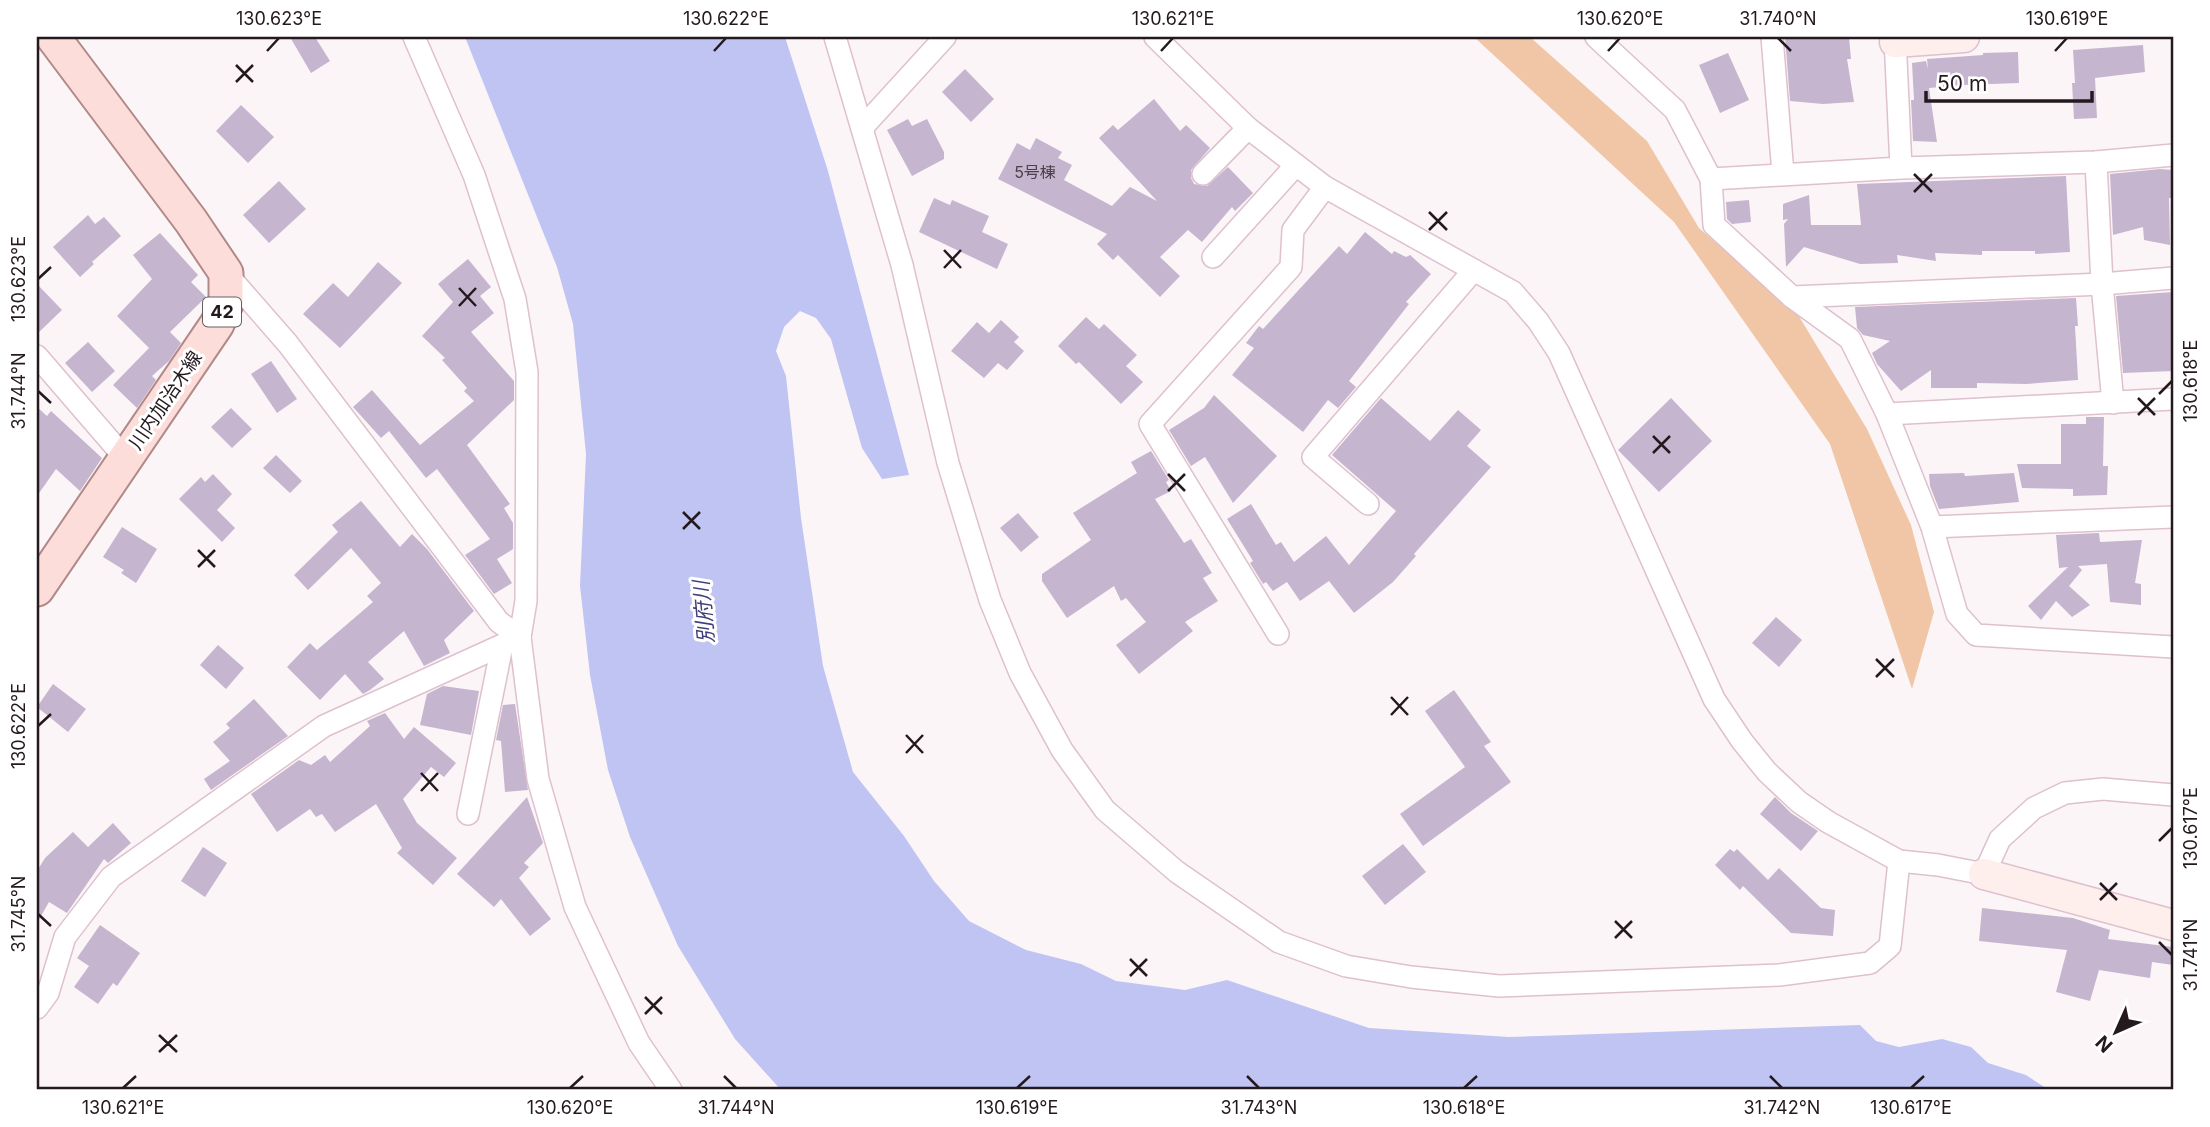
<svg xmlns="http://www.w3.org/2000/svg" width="2210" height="1127" viewBox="0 0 2210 1127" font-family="Inter,'Noto Sans JP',sans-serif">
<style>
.green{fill:#f1c6a6}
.water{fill:#bfc4f3}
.building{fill:#c6b5ce}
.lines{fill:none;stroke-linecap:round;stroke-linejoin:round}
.street-casing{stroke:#dfc0ce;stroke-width:24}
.secondary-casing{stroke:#dfc0ce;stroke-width:33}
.primary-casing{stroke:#b08988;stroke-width:37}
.street{stroke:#fff;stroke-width:21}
.secondary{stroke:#feeeec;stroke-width:30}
.primary{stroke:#fdddda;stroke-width:33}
.ticks{fill:none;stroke:#24191e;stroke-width:2.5}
.labels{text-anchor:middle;stroke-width:6;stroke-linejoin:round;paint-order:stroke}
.number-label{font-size:16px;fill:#4c404a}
.shield{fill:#fff;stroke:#665e62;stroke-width:2}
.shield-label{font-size:18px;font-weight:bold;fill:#24191e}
.street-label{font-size:19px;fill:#24191e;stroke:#fff}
.water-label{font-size:21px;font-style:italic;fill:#3f407b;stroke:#fff}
.neatline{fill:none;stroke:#24191e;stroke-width:2.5}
.ticks-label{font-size:18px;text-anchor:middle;fill:#24191e}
</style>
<rect width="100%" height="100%" fill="#fcf5f8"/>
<!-- green -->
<polygon class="green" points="1474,37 1530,37 1647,141 1699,228 1797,313 1867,429 1911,525 1934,612 1912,689 1830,444 1674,222"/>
<!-- water -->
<polygon class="water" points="465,37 785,37 828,171 909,475 882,479 862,448 831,339 816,318 800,311 784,327 776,351 786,376 801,518 823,666 853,772 904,836 934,881 969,921 1026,950 1081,964 1116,981 1185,990 1227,980 1369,1028 1509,1037 1860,1025 1876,1041 1899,1047 1942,1039 1971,1047 1988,1063 2026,1075 2049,1090 781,1090 735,1039 678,946 630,837 608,770 590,675 580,586 586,454 573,324 557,267"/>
<!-- building -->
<g class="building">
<polygon points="290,37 315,37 330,61 311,73"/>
<polygon points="1785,37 1849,37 1851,59 1847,59 1854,102 1823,104 1790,101"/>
<polygon points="2143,45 2145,72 2095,78 2097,118 2074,119 2072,83 2075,83 2073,50"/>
<polygon points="2018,52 2019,83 1963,85 1929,88 1937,142 1913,141 1911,100 1914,100 1912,63 1926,61 1928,69 1927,59 1983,55 1983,53"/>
<polygon points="1728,53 1749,100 1720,113 1699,65"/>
<polygon points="965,69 994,99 971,122 942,92"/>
<polygon points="1154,99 1180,131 1186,125 1210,148 1191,170 1191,178 1194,184 1207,186 1228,167 1253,193 1235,211 1232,207 1202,242 1188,230 1160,257 1180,276 1160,297 1118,255 1113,260 1097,244 1107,234 998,179 1017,143 1030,150 1036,138 1062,152 1058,158 1072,165 1064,180 1112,206 1130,187 1157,201 1099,138 1113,125 1118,130"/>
<polygon points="241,105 274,137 248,163 216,131"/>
<polygon points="908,119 912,126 927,119 944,152 944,159 912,176 887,130"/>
<polygon points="2160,169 2173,170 2172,198 2169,198 2170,245 2144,240 2143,227 2113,235 2110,174"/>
<polygon points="2066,176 2070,252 2035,254 2035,251 1982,251 1982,255 1935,253 1936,261 1897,255 1898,263 1860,264 1804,247 1786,267 1784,224 1788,219 1783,220 1783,204 1809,195 1811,225 1861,225 1857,184"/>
<polygon points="279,181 306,209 269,243 243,215"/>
<polygon points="934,198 950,205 952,200 989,216 982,232 1008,244 997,269 919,232"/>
<polygon points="1749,200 1751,222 1732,224 1727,219 1726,202"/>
<polygon points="88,215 95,224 104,217 121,236 92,262 94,264 80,277 53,247"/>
<polygon points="1365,232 1392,254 1394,251 1406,257 1410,255 1431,274 1406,302 1409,304 1349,381 1356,387 1338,408 1328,400 1303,432 1232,375 1254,348 1246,343 1259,326 1263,329 1339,246 1347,254"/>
<polygon points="160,233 198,275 191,282 206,297 170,332 181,343 169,361 152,376 156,380 137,408 113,385 149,348 117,316 152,279 133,255"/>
<polygon points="468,259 491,287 480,296 494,313 471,332 514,381 514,400 467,445 510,504 504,508 513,523 513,549 497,559 512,583 494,594 465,555 490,539 437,469 426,478 389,431 381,438 353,407 372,390 420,445 474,401 464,391 467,388 442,360 445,358 422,336 453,302 438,284"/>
<polygon points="378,262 402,283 340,348 303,314 333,283 348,297"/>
<polygon points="37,284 62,310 37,334"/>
<polygon points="2173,292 2173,371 2123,373 2116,296"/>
<polygon points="2076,298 2078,326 2075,326 2078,380 2026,384 1977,383 1977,388 1931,388 1931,370 1901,391 1877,364 1872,353 1890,341 1863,335 1857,328 1855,307"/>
<polygon points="1086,317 1099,329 1104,324 1137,355 1126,366 1143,382 1121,404 1079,362 1076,364 1058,346"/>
<polygon points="1001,320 1019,337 1014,342 1024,351 1007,370 998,363 984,378 951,351 977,322 989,333"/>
<polygon points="88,342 115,371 92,392 65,363"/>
<polygon points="271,361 297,399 277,413 251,374"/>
<polygon points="1214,395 1277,456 1233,503 1205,457 1191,466 1169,430 1204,408"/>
<polygon points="1381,398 1430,441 1458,410 1481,430 1467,446 1491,467 1414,554 1416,556 1393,582 1354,613 1329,581 1300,601 1287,582 1273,591 1266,582 1263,584 1250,563 1253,561 1227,519 1251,504 1276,545 1281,542 1294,562 1326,536 1349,565 1396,511 1332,455"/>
<polygon points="1671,398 1712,441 1659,492 1618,450"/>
<polygon points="37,407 47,416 51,411 102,458 80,491 56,469 37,496"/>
<polygon points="231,408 252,429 232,448 211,427"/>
<polygon points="2086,417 2104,417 2103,466 2108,466 2107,495 2073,496 2073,489 2022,488 2017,464 2061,464 2061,424 2086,424"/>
<polygon points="1151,451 1169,480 1166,482 1171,491 1155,499 1184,543 1191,539 1212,573 1203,578 1218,601 1185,622 1193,631 1139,674 1116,645 1146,622 1126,598 1121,601 1114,586 1067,618 1042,581 1042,574 1091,540 1073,513 1137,473 1131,462"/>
<polygon points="276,455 302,481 290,493 263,468"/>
<polygon points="1964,473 1965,476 2014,473 2019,502 1939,509 1930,486 1929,474"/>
<polygon points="213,474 232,494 217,510 235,528 222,542 179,499 201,477 205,482"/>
<polygon points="361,501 400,547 412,534 427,549 474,611 444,640 450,653 424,666 404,631 368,662 384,679 370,690 363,694 345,674 320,700 287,667 310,643 317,650 373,602 367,596 381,583 351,548 308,590 294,575 338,532 332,525"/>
<polygon points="1018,513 1039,537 1021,552 1000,528"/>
<polygon points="122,527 157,549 136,583 121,573 124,570 103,557"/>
<polygon points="2099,533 2100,542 2142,540 2135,583 2141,584 2141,605 2110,602 2107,564 2078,566 2082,570 2069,586 2090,605 2072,617 2056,601 2041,620 2028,606 2068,567 2059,568 2056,535"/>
<polygon points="1776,617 1802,640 1779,667 1752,643"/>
<polygon points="218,645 244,668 226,689 200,665"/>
<polygon points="53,684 86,709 68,732 37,707"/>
<polygon points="443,686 479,691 471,735 420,725 427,694"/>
<polygon points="1454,690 1491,742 1484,746 1511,782 1423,846 1400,814 1465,767 1425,711"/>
<polygon points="254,699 288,736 211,790 204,779 230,761 213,742 230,728 226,724"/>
<polygon points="515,704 528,790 505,792 501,741 496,740 503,705"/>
<polygon points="385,713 404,739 414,727 456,763 444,777 431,767 403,799 417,823 457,858 433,885 397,853 402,848 376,804 335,832 322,814 316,817 310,809 277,832 251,794 299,760 311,765 325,755 330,762 370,726 367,721"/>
<polygon points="527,797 543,843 524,863 529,867 519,878 551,919 530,936 501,899 494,907 457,874"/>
<polygon points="1775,797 1791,813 1818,831 1801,851 1760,814"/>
<polygon points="113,823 131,843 108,863 104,859 67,913 49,902 37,923 37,871 45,858 73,832 88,847"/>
<polygon points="1403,844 1426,872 1385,905 1362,876"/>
<polygon points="203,847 227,863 205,897 181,881"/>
<polygon points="1730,849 1734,852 1737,849 1768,880 1779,868 1821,908 1835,910 1833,936 1791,933 1743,886 1740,890 1715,865"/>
<polygon points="1982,908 2073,918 2110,930 2108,939 2173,947 2173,965 2152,962 2150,978 2099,970 2090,1001 2056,992 2067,950 1979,941"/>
<polygon points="100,925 140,953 117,986 113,983 98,1004 74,987 89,966 77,958"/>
</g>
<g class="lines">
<!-- street casing -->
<g class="street-casing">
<g id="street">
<polyline points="414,37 474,175 515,299 527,372 526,601 520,637 538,779 575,907 639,1043 671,1090"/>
<polyline points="835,37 902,265 948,463 990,600 1020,673 1062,750 1105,810 1177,872 1279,942 1346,966 1411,977 1499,986 1779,975 1870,963 1890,946 1899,861"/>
<polyline points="1155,37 1248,128 1325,187 1513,292 1538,321 1559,353 1714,699 1742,741 1767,772 1799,802 1828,822 1899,861 1938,865 1984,874 2000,839 2034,808 2065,793 2103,789 2173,795"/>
<polyline points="1596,37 1675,110 1711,179 1714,225 1792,297 1850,339 1887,414 1932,527 1957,614 1976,635 2173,647"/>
<polyline points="1772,37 1783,174"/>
<polyline points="1895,37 1901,168"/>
<polyline points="862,128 945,37"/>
<polyline points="2096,162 2102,284 2113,403"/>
<polyline points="1203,174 1248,128"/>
<polyline points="1711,179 1901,168 2096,162 2173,155"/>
<polyline points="1213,257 1296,165"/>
<polyline points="226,273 288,344 499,622 520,637"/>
<polyline points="1792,297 2102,284 2173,278"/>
<polyline points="37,356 125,458"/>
<polyline points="1887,414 2173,399"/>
<polyline points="1368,504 1313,457 1473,271"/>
<polyline points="1932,527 2173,517"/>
<polyline points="1278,634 1150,424 1291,267 1293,230 1325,187"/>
<polyline points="468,814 502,646"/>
<polyline points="37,1008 48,993 65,937 111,877 324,726 520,637"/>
</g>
</g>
<!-- secondary casing -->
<g class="secondary-casing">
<g id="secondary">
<polyline points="1895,42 1964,37"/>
<polyline points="1984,874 2173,925"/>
</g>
</g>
<!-- primary casing -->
<g class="primary-casing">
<polyline id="primary" points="37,589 217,324 226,304 226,273 191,221 53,37"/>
</g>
<!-- street -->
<use href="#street" class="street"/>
<!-- secondary -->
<use href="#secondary" class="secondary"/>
<!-- primary -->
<use href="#primary" class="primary"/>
</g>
<!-- ticks -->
<path class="ticks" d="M1778,38L1791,51M267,51L279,38M714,51L726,38M1161,51L1173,38M1608,51L1620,38M2055,51L2067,38M236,65L253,82M236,82L253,65M1914,174L1932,192M1914,192L1932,174M1429,212L1447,230M1429,230L1447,212M944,250L961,268M944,268L961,250M38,279L51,267M459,288L476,306M459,306L476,288M38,391L51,403M2159,394L2172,381M2138,398L2155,415M2138,415L2155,398M1653,436L1670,453M1653,453L1670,436M1168,474L1185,491M1168,491L1185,474M683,512L700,529M683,529L700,512M198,550L215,567M198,567L215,550M1876,659L1894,677M1876,677L1894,659M1391,697L1408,715M1391,715L1408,697M38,726L51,714M906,735L923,753M906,753L923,735M421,773L438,791M421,791L438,773M2159,841L2172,828M2100,883L2117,900M2100,900L2117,883M38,914L51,926M1615,921L1632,938M1615,938L1632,921M2159,942L2172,955M1130,959L1147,976M1130,976L1147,959M645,997L662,1014M645,1014L662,997M159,1035L177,1052M159,1052L177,1035M724,1076L736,1088M1247,1076L1259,1088M1770,1076L1782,1088M123,1088L136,1076M570,1088L583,1076M1017,1088L1030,1076M1464,1088L1477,1076M1911,1088L1924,1076"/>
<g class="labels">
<!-- number labels -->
<g class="number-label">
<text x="1035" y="178">5号棟</text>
</g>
<!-- shield labels -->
<rect class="shield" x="203" y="297.5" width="38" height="29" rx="5"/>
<g class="shield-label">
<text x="222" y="318">42</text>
</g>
<!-- street labels -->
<g class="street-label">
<text transform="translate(165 400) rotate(-56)" y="7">川内加治木線</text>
</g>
<!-- water labels -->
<g class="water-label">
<text transform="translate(704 612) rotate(-95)" y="7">別府川</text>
</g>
</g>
<!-- border -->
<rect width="2210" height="1127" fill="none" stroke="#ffffff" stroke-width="77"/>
<!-- north arrow -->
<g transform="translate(2116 1032) rotate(225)" stroke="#ffffff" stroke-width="5" paint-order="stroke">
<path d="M0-5L12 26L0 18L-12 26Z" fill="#24191e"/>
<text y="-10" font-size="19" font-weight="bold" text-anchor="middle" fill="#24191e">N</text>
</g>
<!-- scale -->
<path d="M1926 91v10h166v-10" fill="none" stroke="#24191e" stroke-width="3.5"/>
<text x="1937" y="91" font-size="21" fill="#24191e" stroke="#ffffff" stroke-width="5" paint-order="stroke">50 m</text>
<rect x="38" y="38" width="2134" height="1050" class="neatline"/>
<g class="ticks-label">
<text x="279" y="25">130.623°E</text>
<text x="726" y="25">130.622°E</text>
<text x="1173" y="25">130.621°E</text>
<text x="1620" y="25">130.620°E</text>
<text x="1778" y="25">31.740°N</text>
<text x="2067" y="25">130.619°E</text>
<text transform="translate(19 279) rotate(-90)" y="6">130.623°E</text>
<text transform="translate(2191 381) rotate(-90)" y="6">130.618°E</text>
<text transform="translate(19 391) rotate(-90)" y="6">31.744°N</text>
<text transform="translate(19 726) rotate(-90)" y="6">130.622°E</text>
<text transform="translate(2191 828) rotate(-90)" y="6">130.617°E</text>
<text transform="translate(19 914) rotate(-90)" y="6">31.745°N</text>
<text transform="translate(2191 955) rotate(-90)" y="6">31.741°N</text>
<text x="123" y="1114">130.621°E</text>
<text x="570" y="1114">130.620°E</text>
<text x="736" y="1114">31.744°N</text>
<text x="1017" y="1114">130.619°E</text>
<text x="1259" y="1114">31.743°N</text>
<text x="1464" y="1114">130.618°E</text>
<text x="1782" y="1114">31.742°N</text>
<text x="1911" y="1114">130.617°E</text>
</g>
</svg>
